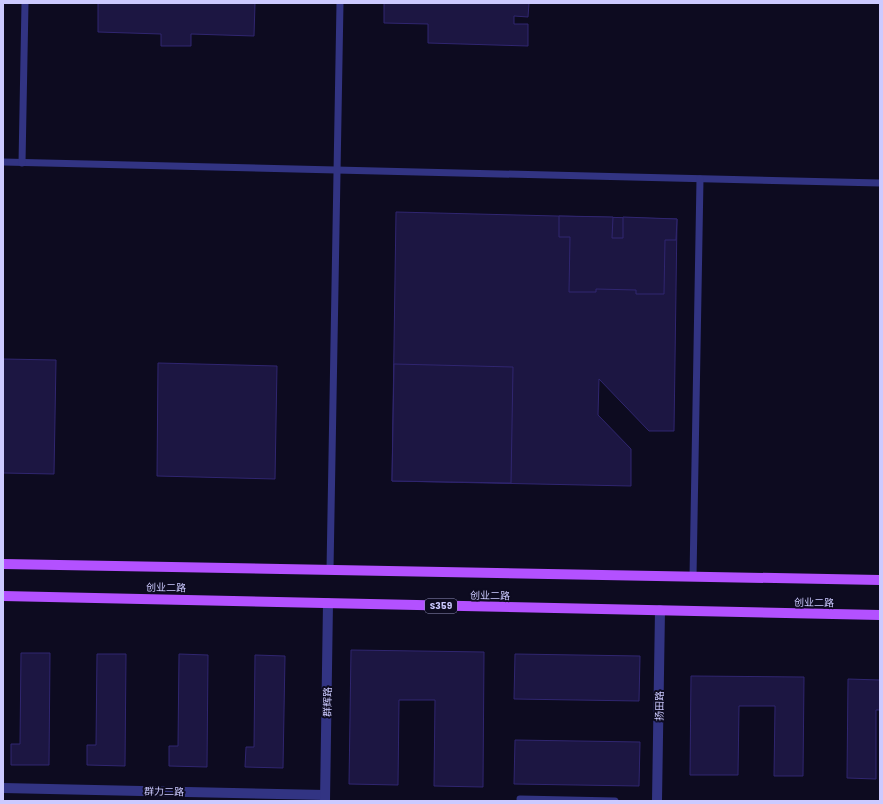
<svg xmlns="http://www.w3.org/2000/svg" width="883" height="804" viewBox="0 0 883 804" font-family="Poppins,'Noto Sans SC',sans-serif">
<style>
.building{fill:#1c1642;stroke:#302670}
.lines{fill:none;stroke-linecap:round;stroke-linejoin:round}
.service{stroke:#323483;stroke-width:7}
.minor{stroke:#323483;stroke-width:10}
.primary{stroke:#b351ff;stroke-width:10}
.labels{text-anchor:middle;stroke-width:4;stroke-linejoin:round;paint-order:stroke}
.shield{fill:#0d0b20;stroke:#9391bc;stroke-width:1}
.shield-label{font-size:9px;font-weight:bold;fill:#cccaff}
.street-label{font-size:10px;fill:#cccaff;stroke:#0d0b20}
</style>
<rect width="100%" height="100%" fill="#0d0b20"/>
<!-- building -->
<g class="building">
<polygon points="98,3 255,3 254,36 191,34 191,46 161,46 161,34 98,32"/>
<polygon points="384,3 529,3 528,17 514,16 514,24 528,24 528,46 428,43 428,24 384,23"/>
<polygon points="396,212 677,219 674,431 649,431 599,379 598,415 631,449 631,486 392,481"/>
<polygon points="559,216 613,217 612,238 623,238 623,217 677,219 676,240 665,240 664,294 636,294 636,290 596,289 596,292 569,292 570,237 559,237"/>
<polygon points="3,359 56,360 54,474 3,473"/>
<polygon points="158,363 277,366 275,479 157,476"/>
<polygon points="394,364 513,367 511,483 392,481"/>
<polygon points="351,650 484,652 483,787 434,786 435,700 399,700 398,785 349,784"/>
<polygon points="21,653 50,653 49,765 11,765 11,744 20,744"/>
<polygon points="97,654 126,654 125,766 87,765 87,745 96,745"/>
<polygon points="179,654 208,655 207,767 169,766 169,746 178,746"/>
<polygon points="515,654 640,656 639,701 514,699"/>
<polygon points="255,655 285,656 283,768 245,767 246,747 254,747"/>
<polygon points="691,676 804,677 803,776 774,776 775,706 739,706 738,775 690,775"/>
<polygon points="848,679 880,680 880,710 876,710 876,779 847,778"/>
<polygon points="515,740 640,742 639,786 514,784"/>
</g>
<g class="lines">
<!-- service -->
<g class="service">
<polyline points="3,162 880,183"/>
<polyline points="22,163 25,3"/>
<polyline points="330,570 340,3"/>
<polyline points="693,577 700,179"/>
<polyline points="520,799 615,801"/>
</g>
<!-- minor -->
<g class="minor">
<polyline points="3,788 325,795"/>
<polyline points="325,801 328,603"/>
<polyline points="657,801 660,610"/>
</g>
<!-- primary -->
<g class="primary">
<polyline points="3,564 880,580"/>
<polyline points="3,596 880,615"/>
</g>
</g>
<g class="labels">
<!-- shield labels -->
<rect class="shield" x="425" y="599" width="32" height="14" rx="3"/>
<g class="shield-label">
<text x="441" y="609">S359</text>
</g>
<!-- street labels -->
<g class="street-label">
<text transform="translate(166 587) rotate(1)" y="4">创业二路</text>
<text transform="translate(490 595) rotate(1)" y="4">创业二路</text>
<text transform="translate(814 602) rotate(1)" y="4">创业二路</text>
<text transform="translate(327 702) rotate(-89)" y="4">群辉路</text>
<text transform="translate(659 706) rotate(-89)" y="4">扬田路</text>
<text transform="translate(164 791) rotate(1)" y="4">群力二路</text>
</g>
</g>
<!-- border -->
<rect width="883" height="804" fill="none" stroke="#cccaff" stroke-width="8"/>
</svg>
